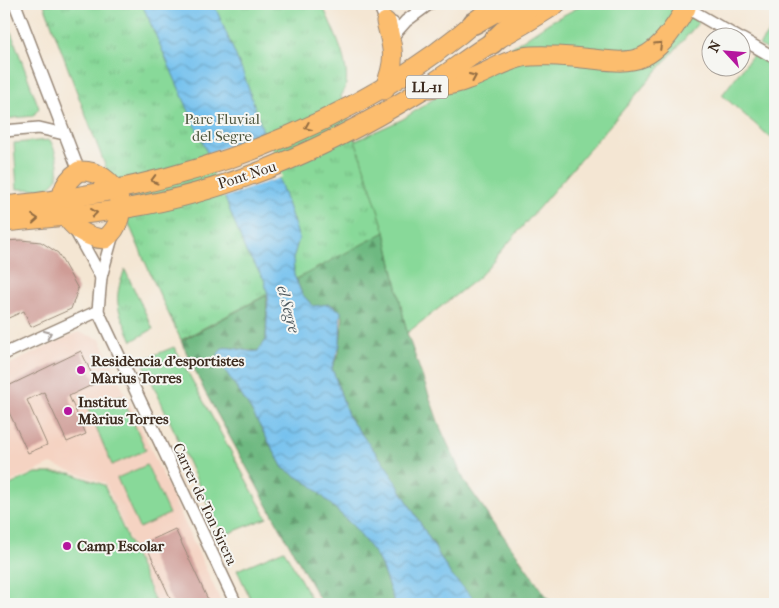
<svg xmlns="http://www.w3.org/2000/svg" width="779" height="608" viewBox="0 0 779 608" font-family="'IM FELL French Canon',serif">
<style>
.built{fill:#f5d3c2}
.green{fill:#88d999;stroke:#62825c}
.forest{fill:url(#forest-firs);stroke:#547250}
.park{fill:url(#park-tufts);stroke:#62825c}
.water{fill:url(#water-waves);stroke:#587686}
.pier{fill:#f4e6d3}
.building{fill:#cf9c96}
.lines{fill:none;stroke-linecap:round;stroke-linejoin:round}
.minor-casing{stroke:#988878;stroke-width:14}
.primary-casing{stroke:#988878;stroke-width:21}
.motorway-casing{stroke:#988878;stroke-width:24}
.minor{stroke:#fff;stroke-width:11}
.primary{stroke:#fcbd6e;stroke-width:19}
.motorway{stroke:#fcbd6e;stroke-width:21}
.oneway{stroke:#926c42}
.oneway2{stroke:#a79f9a}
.poi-dot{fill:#b5179e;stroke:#f6f6f2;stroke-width:2}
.labels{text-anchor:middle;stroke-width:4;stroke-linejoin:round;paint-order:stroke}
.shield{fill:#f6f6f2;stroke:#73675e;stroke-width:1}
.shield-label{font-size:14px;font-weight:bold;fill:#3b2a1e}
.park-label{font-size:15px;fill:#4e563d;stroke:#f6f6f2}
.street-label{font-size:15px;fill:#3b2a1e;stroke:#f6f6f2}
.poi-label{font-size:15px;font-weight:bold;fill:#3b2a1e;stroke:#f6f6f2;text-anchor:start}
.water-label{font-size:16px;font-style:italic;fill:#4c575c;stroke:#f6f6f2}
</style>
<defs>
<pattern id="forest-firs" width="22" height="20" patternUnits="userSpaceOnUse" patternTransform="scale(1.25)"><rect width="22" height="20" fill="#6eb981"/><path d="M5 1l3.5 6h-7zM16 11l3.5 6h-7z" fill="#5c9769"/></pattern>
<pattern id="park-tufts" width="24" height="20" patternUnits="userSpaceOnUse" patternTransform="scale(1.25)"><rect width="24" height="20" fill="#88d999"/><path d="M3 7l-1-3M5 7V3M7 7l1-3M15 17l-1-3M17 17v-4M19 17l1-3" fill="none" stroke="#76ba83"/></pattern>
<pattern id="water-waves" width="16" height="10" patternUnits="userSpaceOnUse" patternTransform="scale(1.25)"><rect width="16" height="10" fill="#74c1ee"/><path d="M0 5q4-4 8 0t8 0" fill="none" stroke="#609dc0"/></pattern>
</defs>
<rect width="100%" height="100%" fill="#f6f6f2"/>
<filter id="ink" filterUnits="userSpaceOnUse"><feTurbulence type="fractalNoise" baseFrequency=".02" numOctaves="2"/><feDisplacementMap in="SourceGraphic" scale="10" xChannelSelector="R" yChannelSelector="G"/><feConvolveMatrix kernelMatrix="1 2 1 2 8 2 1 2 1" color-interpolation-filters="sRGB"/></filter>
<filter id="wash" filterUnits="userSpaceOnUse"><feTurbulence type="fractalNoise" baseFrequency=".0096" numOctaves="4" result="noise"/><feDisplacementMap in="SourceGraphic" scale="20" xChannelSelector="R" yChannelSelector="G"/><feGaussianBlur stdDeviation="1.12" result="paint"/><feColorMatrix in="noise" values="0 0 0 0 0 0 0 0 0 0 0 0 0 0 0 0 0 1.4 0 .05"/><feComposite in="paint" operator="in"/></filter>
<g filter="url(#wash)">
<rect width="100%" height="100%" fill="#f4e6d3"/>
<!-- built -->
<polygon class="built" points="78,332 100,339 222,604 157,604 105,483 51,464 4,485 4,367"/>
<!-- green -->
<g class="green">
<polygon points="585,4 671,4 699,22 479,277 407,333 385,232 355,141 403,119 550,22"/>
<polygon points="4,13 39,108 33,116 4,119"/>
<polygon points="775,23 775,54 759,45"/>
<polygon points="755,52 775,64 775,133 771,138 722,95"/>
<path d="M50,140C56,151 66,180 48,187C39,190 26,189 17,189L14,143Z"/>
<polygon points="174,347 267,518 222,536 142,360"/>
<polygon points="121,395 146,450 112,465 88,409"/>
<polygon points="147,465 169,514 139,528 117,478"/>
<polygon points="35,473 70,473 104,485 156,604 4,604 4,488"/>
<polygon points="284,550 314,604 253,604 237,570"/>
</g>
<!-- forest -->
<g class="forest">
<polygon points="385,232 407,333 440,427 465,482 552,604 479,604 476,602 451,575 387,467 349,418 332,368 339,353 343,317 333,305 313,306 302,294 296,279"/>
<polygon points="267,295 266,340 258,351 225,347 218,354 219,361 251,410 283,468 311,485 354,527 375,554 380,563 395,604 322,604 205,392 181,341"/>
</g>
<!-- park -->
<g class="park">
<path d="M44,4H322C331,26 358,75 341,96L385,232L181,340C128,231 86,117 44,4Z"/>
<path d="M125,270L153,329L132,341C119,311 111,302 125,270Z"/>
</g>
<!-- water -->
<path class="water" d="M142,4H214L244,75L299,238L293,259L294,275L302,294L313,306L329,304L341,311L340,345L332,368L349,418L387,467L451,575L479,604H395L380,563L375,554L354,527L311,485L283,468L251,410L219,361L218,354L222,348C235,346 246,353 258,351L266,340L268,296L264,279L246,252L209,157Z"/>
<!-- pier -->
<polygon class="pier" points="267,132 282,177 222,198 206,154"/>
<g id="blocks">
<!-- building -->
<g class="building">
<polygon points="21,240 41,242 58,253 78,289 71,309 31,327 24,311 4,320 4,241"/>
<polygon points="81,351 96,383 69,396 86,434 67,442 44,392 27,400 47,445 28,453 7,408 4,409 4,388"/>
<polygon points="175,529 210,604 173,604 145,543"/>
</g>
</g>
</g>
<g filter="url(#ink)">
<use href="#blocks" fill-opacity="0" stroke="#988878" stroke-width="1"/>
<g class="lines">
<!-- minor casing -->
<g class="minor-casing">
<g id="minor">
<polyline points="15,4 79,171"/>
<polyline points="379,4 386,22 393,23"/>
<polyline points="682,5 739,38"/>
<polyline points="391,38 406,21 429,4"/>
<polyline points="742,39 775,58"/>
<polyline points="4,131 39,128 64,134"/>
<polyline points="75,230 101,277"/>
<polyline points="113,234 101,277 98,311 236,604"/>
<polyline points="4,354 98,311"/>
</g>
</g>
<!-- primary casing -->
<g class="primary-casing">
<g id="primary">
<path d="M429,88C442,86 454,85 466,80C486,74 503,61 523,57C534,55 546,56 557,56C626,59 645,80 686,8"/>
<path d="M384,90C396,61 394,51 386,22"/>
<path d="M79,171C116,169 136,215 105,239C68,237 44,195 79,171Z"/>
<path d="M4,206C176,190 353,130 484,14"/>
<path d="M4,222C45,218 87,215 128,208C234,191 335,144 425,88C448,74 468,57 491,43C513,30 535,18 556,4"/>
</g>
</g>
<!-- motorway casing -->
<g class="motorway-casing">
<g id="motorway">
<polyline points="474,23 508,4"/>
<polyline points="492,43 532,4"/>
</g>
</g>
<!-- minor -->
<use href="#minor" class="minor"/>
<!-- primary -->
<use href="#primary" class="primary"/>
<!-- motorway -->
<use href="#motorway" class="motorway"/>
</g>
<!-- one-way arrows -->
<defs><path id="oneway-chevron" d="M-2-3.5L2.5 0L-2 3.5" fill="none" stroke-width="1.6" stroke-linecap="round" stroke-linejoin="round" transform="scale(1.25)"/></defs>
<g class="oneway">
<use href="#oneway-chevron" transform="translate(659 45) rotate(-44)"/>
<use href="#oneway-chevron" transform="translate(473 77) rotate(-24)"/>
<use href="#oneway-chevron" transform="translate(308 127) rotate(157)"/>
<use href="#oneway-chevron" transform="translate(154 180) rotate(165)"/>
<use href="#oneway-chevron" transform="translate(94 213) rotate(-7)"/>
<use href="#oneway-chevron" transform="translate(35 219) rotate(-5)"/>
</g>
<use class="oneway2" href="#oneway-chevron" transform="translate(48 334) rotate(-25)"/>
</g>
<!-- markers -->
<g class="poi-dot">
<circle cx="81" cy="370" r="5"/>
<circle cx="68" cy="411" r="5"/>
<circle cx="67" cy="546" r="5"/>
</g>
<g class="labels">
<!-- shield labels -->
<rect class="shield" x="406" y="75.5" width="42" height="23" rx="4"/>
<g class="shield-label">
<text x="427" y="92">LL-11</text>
</g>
<!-- park labels -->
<g class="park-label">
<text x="222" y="124">Parc Fluvial<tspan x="222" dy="17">del Segre</tspan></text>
</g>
<!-- street labels -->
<g class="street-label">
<text transform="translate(247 175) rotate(-18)" y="5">Pont Nou</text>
<text transform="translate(205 504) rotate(65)" y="5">Carrer de Ton Sirera</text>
</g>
<!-- poi labels -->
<g class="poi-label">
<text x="91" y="366">Residència d'esportistes<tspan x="91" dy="17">Màrius Torres</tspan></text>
<text x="78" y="407">Institut<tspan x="78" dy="17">Màrius Torres</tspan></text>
<text x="77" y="551">Camp Escolar</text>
</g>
<!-- water labels -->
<g class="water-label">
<text transform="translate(289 309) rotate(75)" y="6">el Segre</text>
</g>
</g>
<!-- margin -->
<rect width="779" height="608" fill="none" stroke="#f6f6f2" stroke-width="20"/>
<!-- north arrow -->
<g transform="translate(726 52) rotate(296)"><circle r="24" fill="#f6f6f2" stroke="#aba49d"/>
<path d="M0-4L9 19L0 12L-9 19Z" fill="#b5179e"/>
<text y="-8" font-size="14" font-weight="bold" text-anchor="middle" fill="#3b2a1e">N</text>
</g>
</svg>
